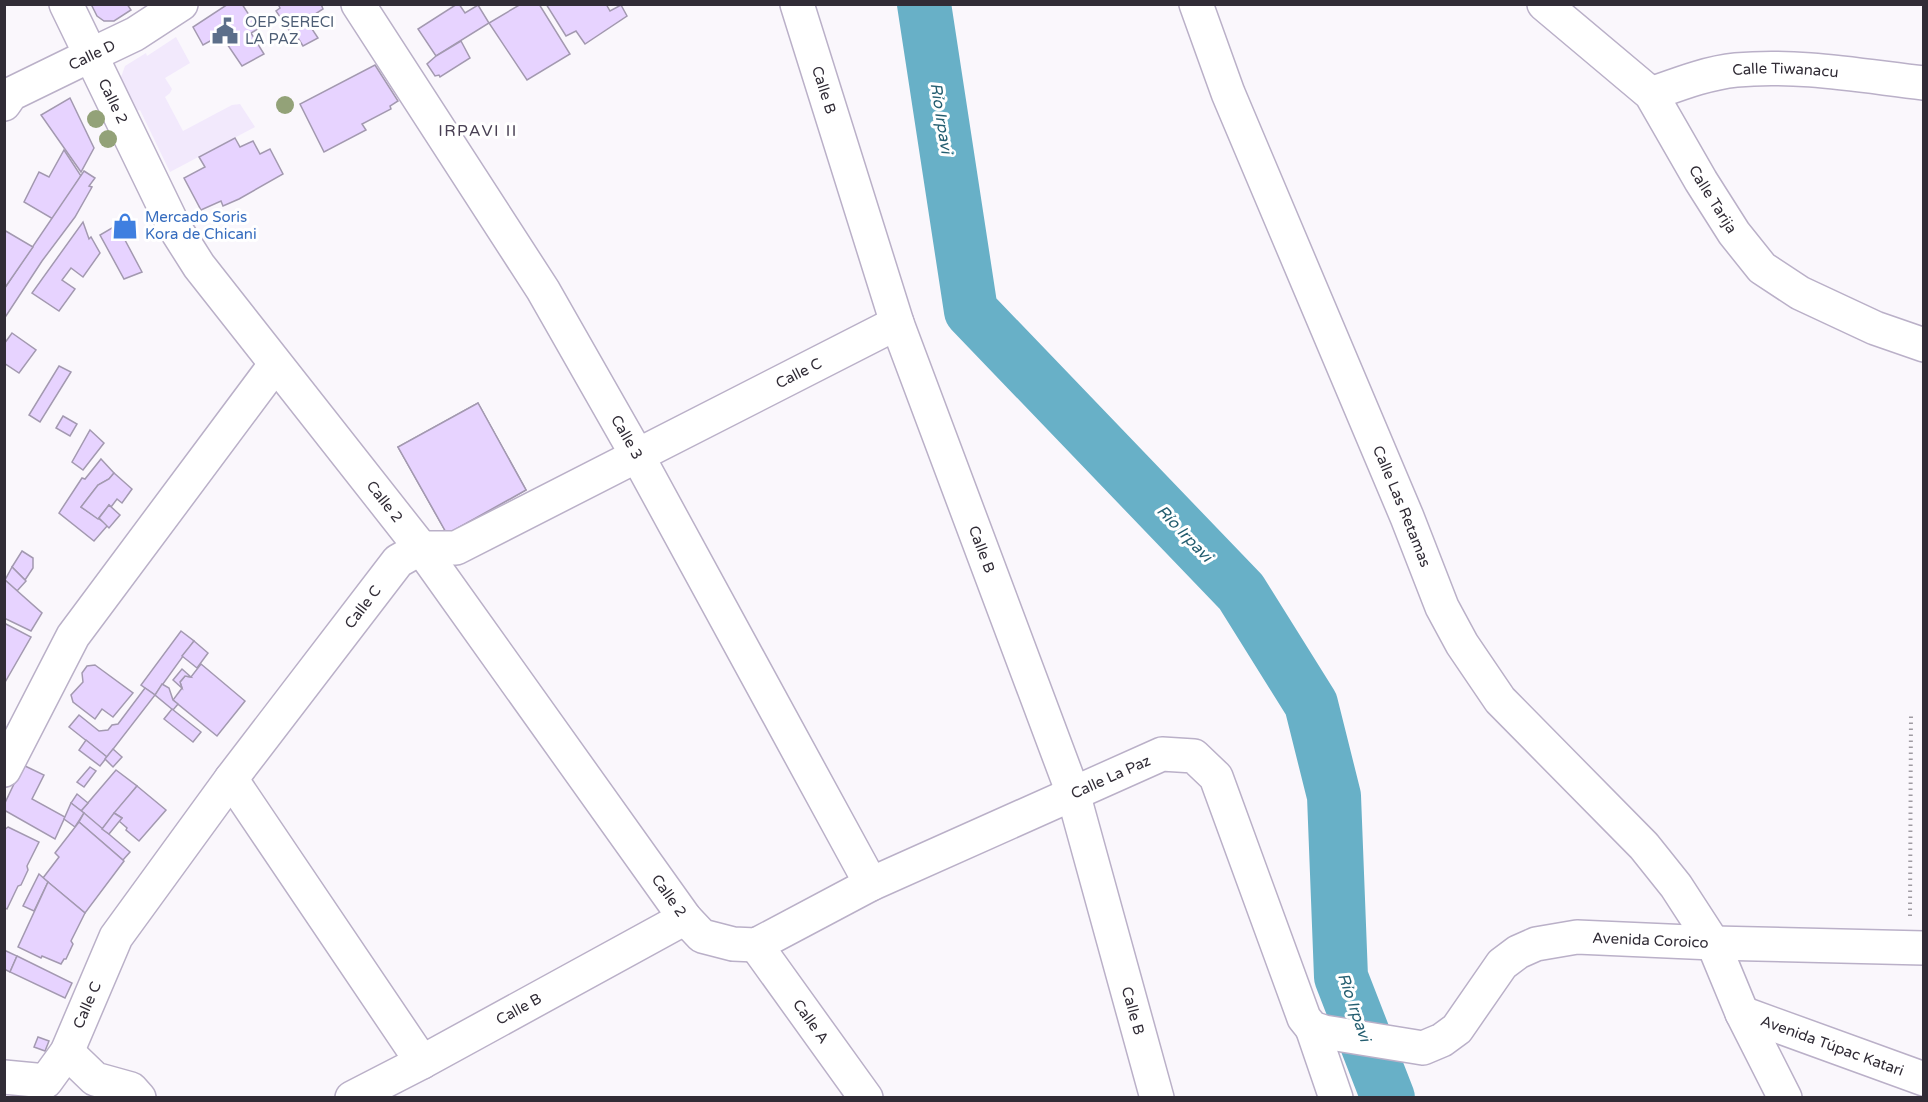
<svg xmlns="http://www.w3.org/2000/svg" width="1928" height="1102" viewBox="0 0 1928 1102" font-family="'Varela Round',sans-serif">
<style>
.built{fill:#f2e9fc}
.lines{fill:none;stroke-linecap:round;stroke-linejoin:round}
.river{stroke:#68b0c7;stroke-width:54}
.building{fill:#e7d3ff;stroke:#a399b0;stroke-width:1.5}
.minor-casing{stroke:#bab0c8;stroke-width:36}
.tertiary-casing{stroke:#bab0c8;stroke-width:36}
.secondary-casing{stroke:#bab0c8;stroke-width:36}
.path{stroke:#9f9ba2;stroke-width:4;stroke-dasharray:1.5 4.5;stroke-linecap:butt}
.minor{stroke:#fff;stroke-width:33}
.tertiary{stroke:#fff;stroke-width:33}
.secondary{stroke:#fff;stroke-width:33}
.tree{fill:#93a278}
.labels{text-anchor:middle;stroke-width:6;stroke-linejoin:round;paint-order:stroke}
.service-label{font-size:15px;fill:#4e5e75;stroke:#fff;text-anchor:start}
.street-label{font-size:15px;fill:#312c36;stroke:#fff}
.shop-label{font-size:15px;fill:#366cbe;stroke:#fff;text-anchor:start}
.water-label{font-size:16px;font-style:italic;fill:#245e70;stroke:#fff}
.neighbourhood-label{font-size:16px;letter-spacing:1.5px;fill:#494054;stroke:#fff}
</style>
<rect width="100%" height="100%" fill="#faf7fc"/>
<!-- built -->
<polygon class="built" points="176,37 190,63 165,78 172,89 170,93 165,97 183,131 232,105 240,104 255,127 170,172 140,110 136,111 120,80 125,66 146,53 147,56"/>
<g class="lines">
<!-- river -->
<polyline class="river" points="924,4 971,311 1241,592 1311,704 1334,796 1341,977 1388,1098"/>
</g>
<!-- building -->
<g class="building">
<polygon points="91,4 127,4 131,10 114,21 104,21 97,16"/>
<polygon points="228,4 242,4 258,29 251,33 264,54 242,66 221,35 203,45 193,27"/>
<polygon points="278,4 321,4 323,9 306,20 318,38 303,46 293,30 290,32 276,11 280,8"/>
<polygon points="457,4 459,4 465,13 478,5 489,23 436,56 418,29"/>
<polygon points="521,4 539,4 570,54 527,80 489,23"/>
<polygon points="546,4 606,4 610,11 621,5 627,16 585,44 576,31 566,36"/>
<polygon points="461,41 470,58 440,77 439,75 435,76 427,64 436,56"/>
<polygon points="375,65 398,101 390,106 391,109 362,124 366,130 324,152 300,104"/>
<polygon points="70,98 94,148 81,172 41,115"/>
<polygon points="235,138 240,147 253,141 260,154 270,149 283,174 239,199 223,206 221,201 201,210 184,178 205,167 199,157"/>
<polygon points="64,150 81,176 53,219 24,202 39,172 49,177"/>
<polygon points="84,171 95,178 89,186 92,187 75,217 42,261 4,319 4,289"/>
<polygon points="83,222 89,239 91,237 100,253 83,277 71,268 62,280 75,289 59,311 32,293"/>
<polygon points="117,225 142,272 124,279 100,235"/>
<polygon points="4,230 33,247 4,289"/>
<polygon points="12,333 36,350 19,373 4,363 4,344"/>
<polygon points="59,366 71,372 40,422 29,415"/>
<polygon points="478,403 526,490 447,534 398,447"/>
<polygon points="478,403 526,490 447,534 398,447"/>
<polygon points="63,416 77,424 70,436 56,428"/>
<polygon points="90,430 104,443 83,470 72,462"/>
<polygon points="101,459 114,473 109,479 98,485 81,507 108,525 94,541 59,513 82,478 85,479"/>
<polygon points="114,473 132,489 122,503 117,499 111,507 109,505 98,519 81,507 98,485 109,479"/>
<polygon points="109,505 120,515 109,528 99,518"/>
<polygon points="22,551 33,558 33,568 25,580 12,567"/>
<polygon points="12,567 26,581 17,591 5,580"/>
<polygon points="5,580 42,613 31,631 4,618"/>
<polygon points="4,623 31,637 4,684"/>
<polygon points="181,631 194,641 155,695 141,685"/>
<polygon points="194,641 208,653 197,668 182,656"/>
<polygon points="201,664 245,701 217,736 173,700 182,688 180,682 185,676 191,677"/>
<polygon points="95,665 133,693 113,717 102,709 95,719 73,702 71,695 83,682 82,673 87,666"/>
<polygon points="182,669 191,677 185,676 180,682 182,688 173,680"/>
<polygon points="162,684 169,688 173,700 178,704 173,710 155,695"/>
<polygon points="145,688 155,695 107,757 69,727 79,715 99,731 108,730 112,725 118,724"/>
<polygon points="172,709 201,732 193,742 164,719"/>
<polygon points="86,740 107,757 100,766 79,750"/>
<polygon points="113,749 122,757 113,767 105,759"/>
<polygon points="23,765 44,775 32,799 65,817 55,839 4,810 4,805"/>
<polygon points="90,767 96,771 84,787 77,782"/>
<polygon points="116,770 137,786 102,829 81,811"/>
<polygon points="137,786 166,810 139,841 126,830 127,828 119,821 122,818 114,813"/>
<polygon points="77,794 88,803 81,811 71,803"/>
<polygon points="71,803 84,813 75,827 64,819"/>
<polygon points="84,813 130,852 123,860 79,822"/>
<polygon points="114,813 122,818 109,834 102,829"/>
<polygon points="79,822 124,861 85,913 43,878 59,857 55,853"/>
<polygon points="8,827 39,842 27,866 28,870 21,885 18,886 7,909 4,907 4,830"/>
<polygon points="39,874 48,882 34,911 23,906"/>
<polygon points="48,882 85,913 71,941 73,944 66,959 64,959 61,964 42,956 41,958 18,947"/>
<polygon points="4,950 17,956 10,972 4,969"/>
<polygon points="17,956 72,983 65,998 10,972"/>
<polygon points="38,1037 49,1041 45,1051 34,1047"/>
</g>
<g class="lines">
<!-- minor casing -->
<g class="minor-casing">
<g id="minor">
<path id="s1" d="M358,4L543,290L637,455L871,884"/>
<path id="s2" d="M797,4L897,323L1073,793L1157,1098"/>
<path id="s3" d="M1196,4L1228,93L1407,517L1442,607L1462,644L1500,700L1644,846L1676,886L1713,943L1742,1013L1785,1098"/>
<path id="s4" d="M1544,4L1651,94L1701,181L1734,233L1762,268L1800,293L1875,328L1924,345"/>
<path id="s5" d="M1651,94C1679,84 1707,73 1736,70C1798,64 1862,76 1924,83"/>
<polyline points="4,104 11,94 91,55"/>
<polyline points="4,770 73,636 275,365"/>
<polyline points="231,779 422,1062"/>
<path id="s6" d="M1742,1013L1924,1079"/>
<polyline points="1312,1028 1336,1098"/>
<polyline points="67,1052 95,1079 131,1089 139,1098"/>
<path id="s7" d="M4,1077L46,1081L67,1052L116,937L231,779L398,561L421,548H456L897,323"/>
<path id="s8" d="M352,1098L422,1062L685,918"/>
</g>
</g>
<!-- tertiary casing -->
<g class="tertiary-casing">
<g id="tertiary">
<path id="s9" d="M756,945L866,1098"/>
</g>
</g>
<!-- secondary casing -->
<g class="secondary-casing">
<g id="secondary">
<path id="s10" d="M66,4L173,225L199,266L421,548L685,918L702,936L733,944L756,945L871,884L1162,754L1194,756L1216,777L1304,1018L1312,1028L1324,1032L1423,1048L1442,1040L1457,1029L1502,964L1518,952L1536,944L1577,937L1713,943L1924,948"/>
<polyline points="91,55 135,34 181,4"/>
</g>
</g>
<!-- path -->
<polyline class="path" points="1910,916 1911,712"/>
<!-- minor -->
<use href="#minor" class="minor"/>
<!-- tertiary -->
<use href="#tertiary" class="tertiary"/>
<!-- secondary -->
<use href="#secondary" class="secondary"/>
</g>
<!-- trees -->
<g class="tree">
<circle cx="285" cy="105" r="9"/>
<circle cx="96" cy="119" r="9"/>
<circle cx="108" cy="139" r="9"/>
</g>
<!-- icons -->
<defs>
<g id="civic-bare" transform="scale(2.07)"><path d="M-.6-6.5H3V-4.5H.6V-3L4-1V1h2V6H-6V1h2V-1L-.6-3ZM-1.2 2.5V6h2.4V2.5Z" fill="#5c6f8a" stroke="#fff" stroke-width="2.5" paint-order="stroke"/></g>
<g id="shop-bare" transform="scale(2.07)"><path d="M-5-2.5h2.3a2.7 3.5 0 0 1 5.4 0H5L5.5 6h-11ZM-1.5-2.5h3a1.5 2.3 0 0 0-3 0Z" fill="#3f7fe0" stroke="#fff" stroke-width="2.5" paint-order="stroke"/></g>
</defs>
<g fill-rule="evenodd">
<use href="#civic-bare" x="225" y="31"/>
<use href="#shop-bare" x="125" y="226"/>
</g>
<g class="labels">
<!-- service labels -->
<g class="service-label">
<text x="245" y="27">OEP SERECI<tspan x="245" dy="17">LA PAZ</tspan></text>
</g>
<!-- street labels -->
<g class="street-label">
<text transform="translate(92 55) rotate(-26)" y="5">Calle D</text>
<text dy="5" stroke="none"><textPath href="#s5" startOffset="138">Calle Tiwanacu</textPath></text>
<text dy="5" stroke="none"><textPath href="#s2" startOffset="90">Calle B</textPath></text>
<text dy="5" stroke="none"><textPath href="#s10" startOffset="108">Calle 2</textPath></text>
<text dy="5" stroke="none"><textPath href="#s4" startOffset="262">Calle Tarija</textPath></text>
<text dy="5" stroke="none"><textPath href="#s7" startOffset="1119">Calle C</textPath></text>
<text dy="5" stroke="none"><textPath href="#s1" startOffset="510">Calle 3</textPath></text>
<text dy="5" stroke="none"><textPath href="#s10" startOffset="594">Calle 2</textPath></text>
<text dy="5" stroke="none"><textPath href="#s3" startOffset="543">Calle Las Retamas</textPath></text>
<text dy="5" stroke="none"><textPath href="#s2" startOffset="576">Calle B</textPath></text>
<text dy="5" stroke="none"><textPath href="#s7" startOffset="615">Calle C</textPath></text>
<text dy="5" stroke="none"><textPath href="#s10" startOffset="1580">Calle La Paz</textPath></text>
<text dy="5" stroke="none"><textPath href="#s10" startOffset="1080">Calle 2</textPath></text>
<text dy="5" stroke="none"><textPath href="#s10" startOffset="2354">Avenida Coroico</textPath></text>
<text dy="5" stroke="none"><textPath href="#s7" startOffset="129">Calle C</textPath></text>
<text dy="5" stroke="none"><textPath href="#s8" startOffset="189">Calle B</textPath></text>
<text dy="5" stroke="none"><textPath href="#s2" startOffset="1062">Calle B</textPath></text>
<text dy="5" stroke="none"><textPath href="#s9" startOffset="94">Calle A</textPath></text>
<text dy="5" stroke="none"><textPath href="#s6" startOffset="96">Avenida Túpac Katari</textPath></text>
</g>
<!-- shop labels -->
<g class="shop-label">
<text x="145" y="222">Mercado Soris<tspan x="145" dy="17">Kora de Chicani</tspan></text>
</g>
<!-- water labels -->
<g class="water-label">
<text transform="translate(942 118) rotate(81)" y="6">Río Irpavi</text>
<text transform="translate(1185 533) rotate(46)" y="6">Río Irpavi</text>
<text transform="translate(1355 1007) rotate(71)" y="6">Río Irpavi</text>
</g>
<!-- neighbourhood labels -->
<g class="neighbourhood-label">
<text x="478" y="136">IRPAVI II</text>
</g>
</g>
<!-- border -->
<rect width="1928" height="1102" fill="none" stroke="#312c36" stroke-width="12"/>
</svg>
